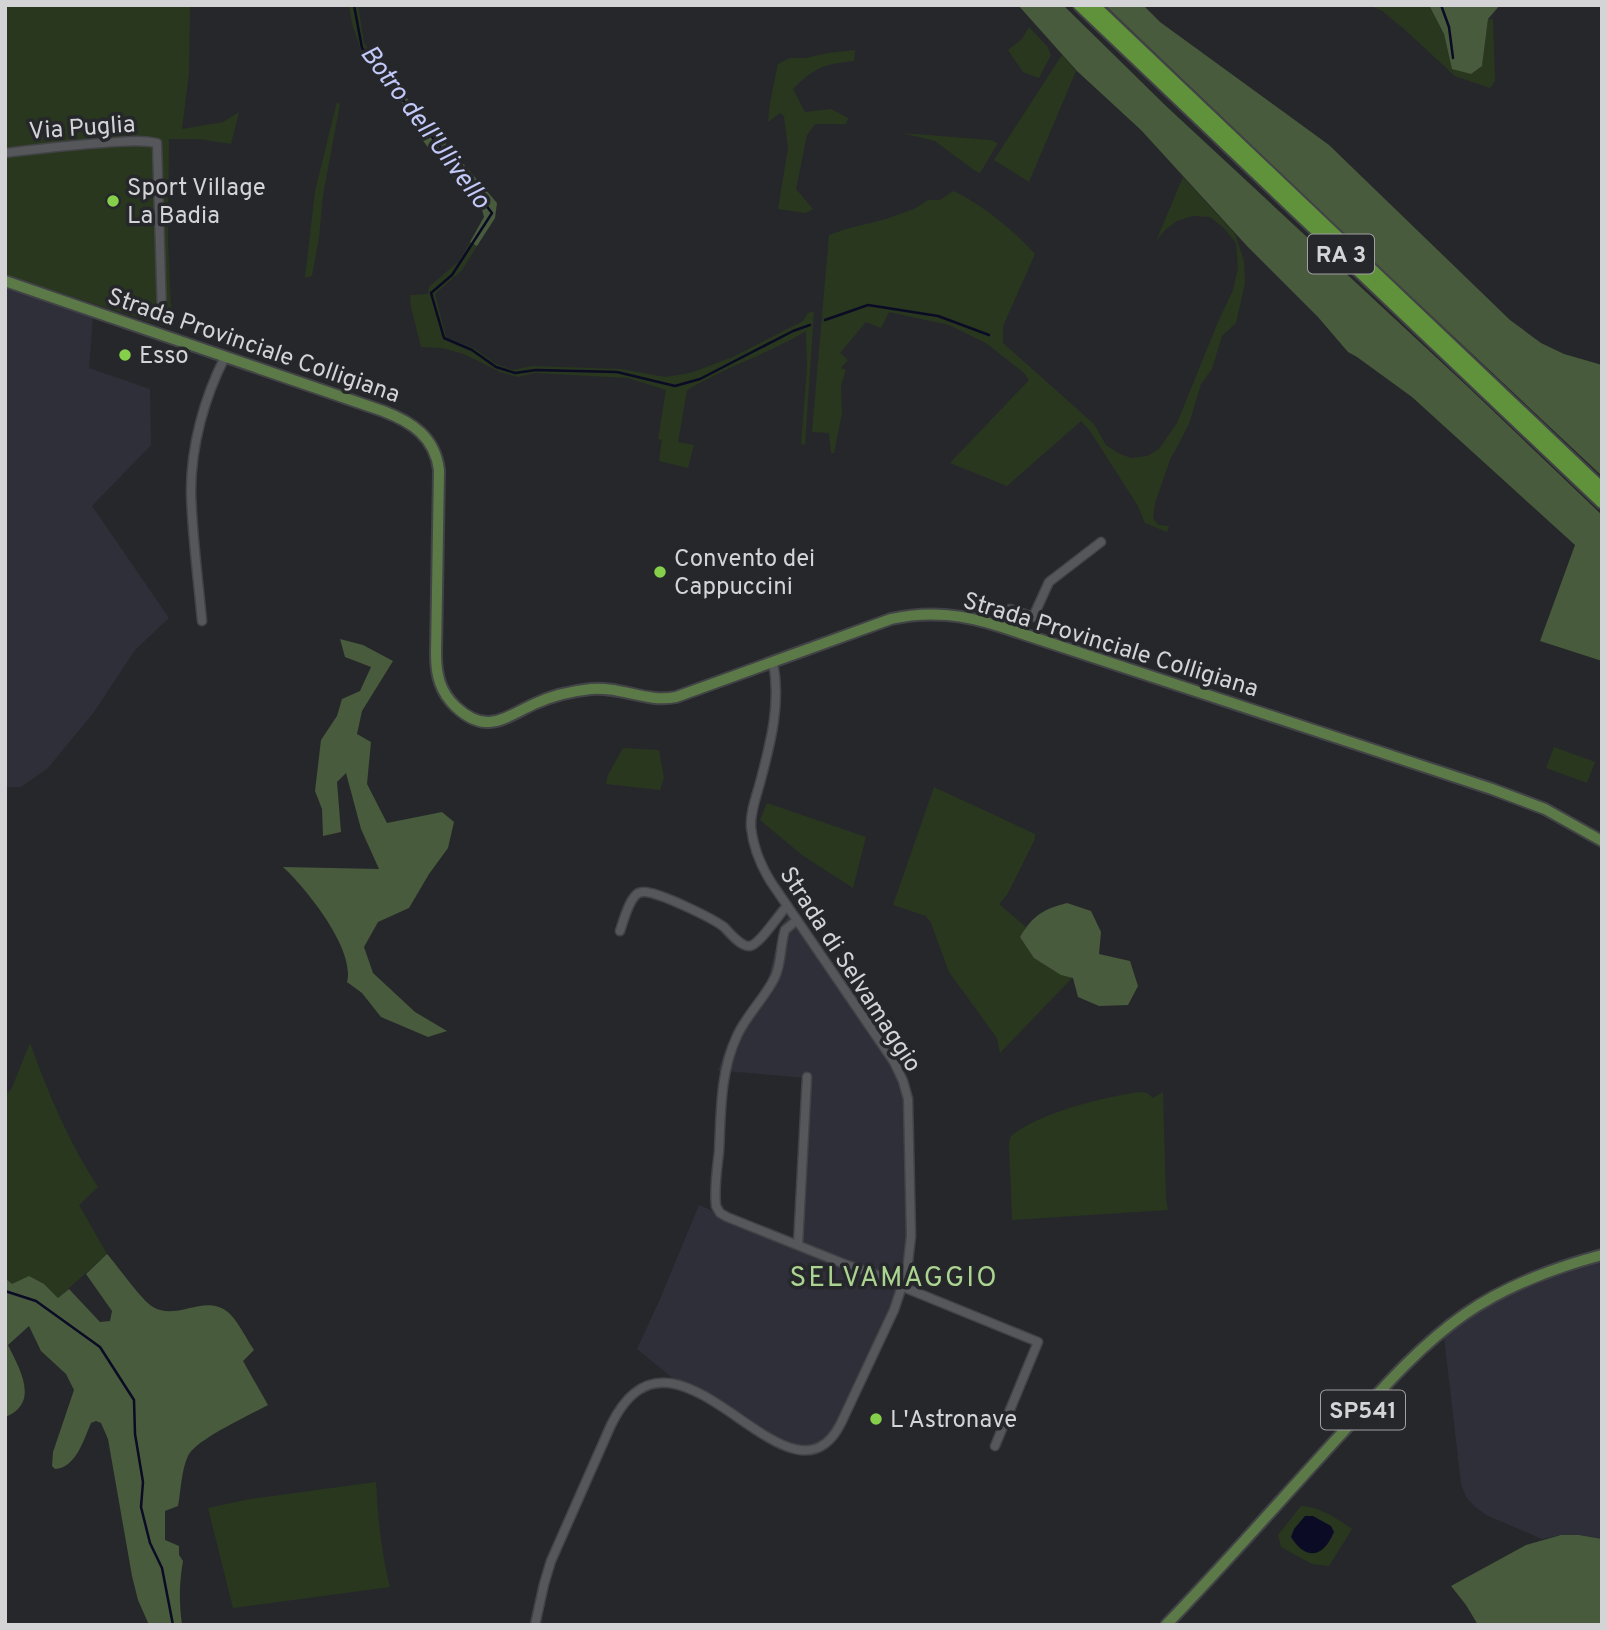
<svg xmlns="http://www.w3.org/2000/svg" width="1607" height="1630" viewBox="0 0 1607 1630" font-family="Overpass,sans-serif">
<style>
.built{fill:#2e2f39}
.green{fill:#29371f}
.forest{fill:#485b3c}
.water{fill:#0b0b25}
.lines{fill:none;stroke-linecap:round;stroke-linejoin:round}
.stream{stroke:#0b0b25;stroke-width:2.5}
.minor-casing{stroke:#424346;stroke-width:11}
.major-casing{stroke:#424346;stroke-width:14}
.highway-casing{stroke:#424346;stroke-width:16}
.minor{stroke:#56575b;stroke-width:8}
.major{stroke:#5c7a48;stroke-width:10}
.highway{stroke:#60913b;stroke-width:12}
.poi-dot{fill:#86cf4b;stroke:#26272b;stroke-width:2.5}
.labels{text-anchor:middle;stroke-width:7;stroke-linejoin:round;paint-order:stroke}
.shield{fill:#26272b;stroke:#a0a0a3;stroke-width:2}
.shield-label{font-size:23px;font-weight:bold;fill:#d4d4d7}
.street-label{font-size:24px;fill:#d4d4d7;stroke:#26272b}
.poi-label{font-size:24px;fill:#d4d4d7;stroke:#26272b;text-anchor:start}
.water-label{font-size:26px;font-style:italic;fill:#c3c9f9;stroke:#26272b}
.quarter-label{font-size:28px;letter-spacing:2px;fill:#abd491;stroke:#26272b}
</style>
<rect width="100%" height="100%" fill="#26272b"/>
<!-- built -->
<g class="built">
<polygon points="5,287 93,317 89,368 150,389 151,445 92,506 169,618 135,650 94,712 48,768 21,787 5,787"/>
<polygon points="791,912 891,1057 908,1099 907,1271 833,1437 800,1451 681,1385 637,1349 660,1299 699,1205 727,1217 797,1245 807,1078 725,1071 718,1071 724,1053 740,1020 767,982 782,924"/>
<polygon points="1602,1260 1602,1539 1579,1535 1561,1535 1542,1539 1486,1515 1474,1506 1466,1497 1461,1484 1444,1337 1467,1320 1512,1293 1559,1273"/>
</g>
<!-- green -->
<g class="green">
<polygon points="5,5 245,5 245,7 190,6 189,73 182,129 223,122 239,112 231,144 199,139 169,139 168,241 172,329 5,275"/>
<polygon points="349,5 358,5 364,43 406,97 402,103 363,56 352,24"/>
<polygon points="1369,5 1429,5 1444,34 1452,68 1482,66 1488,19 1493,19 1495,81 1490,88 1455,76 1403,28 1382,11"/>
<polygon points="1029,27 1047,46 1051,55 1039,78 1023,72 1008,50 1022,39"/>
<path d="M855,50L854,61C824,64 815,67 793,89L805,112L831,109L848,118L846,124H815L807,135L796,189L813,209L805,213L778,209L788,148L784,116L780,113L768,122L770,103L778,64L790,58H806L828,53Z"/>
<polygon points="1062,55 1076,71 1029,182 994,160"/>
<polygon points="337,102 340,104 323,195 319,238 312,276 305,278 315,191"/>
<polygon points="902,133 991,140 998,143 980,173 974,170 935,141"/>
<path d="M1183,177L1235,234L1244,261L1245,283L1236,323L1222,336L1212,369L1201,384L1189,424L1170,460L1155,503L1153,518L1158,525L1169,526L1167,532L1145,523L1138,506L1090,431L1081,421L1007,486L950,463L1029,380L1024,373L986,343L949,325L889,312L881,328L866,322L840,353L848,360L841,368L846,370L841,385L842,413L834,453H831L829,433L812,432L829,235L846,229L886,219L914,209L928,200H940L953,191C981,203 1014,231 1035,254L1003,326V343L1094,424L1106,445L1118,453L1131,458L1147,456L1159,449L1177,423L1218,322L1233,290L1238,268L1236,243L1224,228L1210,217L1192,216L1177,221L1165,230L1156,241Z"/>
<path d="M470,242L477,246L462,270L435,294L446,337L475,349L496,364L513,370L532,366L621,369L665,377L690,373L733,357L803,321L808,313L814,311L805,445L801,444L807,367L806,331C768,354 725,367 687,390L678,442L694,445L688,468L659,461L662,440L658,439L666,390L628,378L534,373L518,377L500,372L464,354L442,348L421,347L411,307L410,295L428,294L429,287L459,261Z"/>
<polygon points="1554,747 1595,762 1587,783 1546,768"/>
<polygon points="623,748 659,750 664,778 660,790 606,784 608,775"/>
<polygon points="934,787 1035,834 1035,839 1007,895 999,904 1026,927 1020,937 1073,977 1000,1053 997,1038 949,972 931,923 926,916 893,905"/>
<polygon points="767,803 866,837 853,888 802,855 760,820"/>
<path d="M30,1043C48,1093 69,1143 98,1187L79,1205L107,1254L58,1298L44,1284H12L5,1278V1095L11,1090Z"/>
<path d="M1138,1092L1147,1093L1153,1098L1163,1092L1166,1200L1168,1210L1012,1220L1009,1142L1011,1136C1041,1112 1101,1098 1138,1092Z"/>
<path d="M376,1482C378,1518 381,1552 390,1587L233,1608L208,1508L250,1499Z"/>
<path d="M1301,1506C1318,1506 1338,1519 1352,1529L1329,1566L1312,1564L1281,1547L1278,1535Z"/>
</g>
<!-- forest -->
<g class="forest">
<polygon points="1018,5 1063,5 1166,106 1466,385 1602,515 1602,661 1540,641 1575,545 1412,397 1357,357 1348,352 1318,317 1247,246 1141,130 1077,71"/>
<polygon points="1105,5 1143,5 1160,22 1329,145 1510,320 1541,343 1564,354 1602,365 1602,476 1337,227"/>
<polygon points="1429,5 1500,5 1488,19 1482,66 1471,74 1452,69 1444,34"/>
<path d="M406,97L497,203L495,218L477,246L470,242L484,217L481,206C453,175 417,143 402,103Z"/>
<path d="M340,639L363,645L393,661L362,711L357,734L371,742L367,784L387,823L442,812L454,822L448,848L429,874L409,908L378,922L364,947L373,973L415,1012L447,1031L428,1037L381,1017L362,993L347,982C356,950 306,888 283,867L379,869L361,829L346,773L337,782L341,832L323,836L322,809L315,791L321,740L337,716L342,699L360,691L371,667L345,657Z"/>
<path d="M1067,903L1091,911L1101,932L1099,954L1130,961L1138,986L1128,1005L1099,1006L1078,997L1073,978L1061,975L1034,958L1020,937C1033,915 1044,909 1067,903Z"/>
<path d="M107,1254C117,1265 142,1301 153,1307C178,1322 206,1291 230,1314C239,1323 247,1340 254,1350L243,1361L268,1405C250,1415 195,1440 188,1456C181,1471 181,1491 178,1506L165,1511V1540L179,1546V1555L183,1561C179,1585 179,1601 182,1625H149L138,1600L132,1576L108,1439L101,1423L96,1421L91,1423C84,1439 76,1468 55,1469L52,1466L53,1452L74,1390L66,1374L41,1351L29,1326L8,1345C19,1368 41,1403 5,1417V1278L12,1284L29,1276L44,1284L58,1298L69,1289L100,1322L110,1321L112,1311L86,1274Z"/>
<polygon points="1561,1535 1579,1535 1602,1539 1602,1625 1478,1625 1466,1605 1451,1586 1526,1545"/>
</g>
<!-- water -->
<path class="water" d="M1305,1516H1313L1331,1526L1334,1532C1323,1558 1306,1561 1291,1537L1294,1529Z"/>
<g class="lines">
<!-- stream -->
<g class="stream">
<polyline points="354,5 362,48 492,213 452,275 431,293 444,338 472,350 496,367 515,373 536,370 617,372 675,386 700,379 793,331 810,325"/>
<polyline points="1441,5 1449,27 1453,58"/>
<polyline points="825,320 868,305 938,316 989,335"/>
<polyline points="5,1291 36,1301 100,1347 134,1400 135,1434 143,1482 141,1507 150,1543 162,1568 173,1625"/>
</g>
<!-- minor casing -->
<g class="minor-casing">
<g id="minor">
<path d="M5,153C38,149 70,145 103,143C121,142 139,139 157,143L162,316"/>
<path d="M202,621C198,578 192,534 191,492C191,446 204,398 225,357"/>
<polyline points="1002,627 1010,609 1033,617 1049,582 1101,542"/>
<path d="M797,920L785,930C780,945 782,962 775,977C765,998 747,1014 737,1036C720,1072 721,1112 719,1152C717,1169 714,1188 716,1206L720,1213L727,1217L847,1265L904,1284"/>
<path d="M620,931C623,922 628,903 635,896C637,893 641,892 644,892C659,892 712,918 724,927C730,933 741,947 750,946C760,944 779,914 787,906"/>
<polyline points="798,1245 807,1077"/>
<polyline points="903,1287 1038,1342 995,1446"/>
<path d="M535,1625L544,1584L551,1561L611,1425C676,1291 789,1527 841,1423L894,1310L907,1271L911,1236L908,1099L903,1081L894,1062L771,882C761,866 753,846 751,827C750,811 757,795 761,779C771,741 781,703 773,662"/>
</g>
</g>
<!-- major casing -->
<g class="major-casing">
<g id="major">
<path d="M5,281L383,411C412,422 435,437 439,470L436,654C436,675 440,692 456,707C486,735 504,718 534,704C551,696 572,691 591,689C620,686 647,703 676,697L891,619C930,610 965,615 1002,627L1492,789L1545,809L1602,841"/>
<path d="M1166,1625C1227,1562 1284,1496 1343,1432C1381,1390 1419,1346 1465,1314C1507,1285 1553,1268 1602,1255"/>
</g>
</g>
<!-- highway casing -->
<g class="highway-casing">
<g id="highway">
<polyline points="1080,5 1602,502"/>
<polyline points="1093,5 1602,489"/>
</g>
</g>
<!-- minor -->
<use href="#minor" class="minor"/>
<!-- major -->
<use href="#major" class="major"/>
<!-- highway -->
<use href="#highway" class="highway"/>
</g>
<!-- markers -->
<g class="poi-dot">
<circle cx="113" cy="201" r="7"/>
<circle cx="125" cy="355" r="7"/>
<circle cx="660" cy="572" r="7"/>
<circle cx="876" cy="1419" r="7"/>
</g>
<g class="labels">
<!-- shield labels -->
<g class="shield">
<rect x="1308" y="234.5" width="66" height="39" rx="5"/>
<rect x="1321" y="1390.5" width="84" height="39" rx="5"/>
</g>
<g class="shield-label">
<text x="1341" y="262">RA 3</text>
<text x="1363" y="1418">SP541</text>
</g>
<!-- street labels -->
<g class="street-label">
<text transform="translate(82 127) rotate(-4)" y="8">Via Puglia</text>
<text transform="translate(254 345) rotate(19)" y="8">Strada Provinciale Colligiana</text>
<text transform="translate(1111 644) rotate(17)" y="8">Strada Provinciale Colligiana</text>
<text transform="translate(851 969) rotate(57)" y="8">Strada di Selvamaggio</text>
</g>
<!-- poi labels -->
<g class="poi-label">
<text x="127" y="195">Sport Village<tspan x="127" dy="28">La Badia</tspan></text>
<text x="139" y="363">Esso</text>
<text x="674" y="566">Convento dei<tspan x="674" dy="28">Cappuccini</tspan></text>
<text x="890" y="1427">L'Astronave</text>
</g>
<!-- water labels -->
<g class="water-label">
<text transform="translate(426 126) rotate(53)" y="9">Botro dell'Ulivello</text>
</g>
<!-- quarter labels -->
<g class="quarter-label">
<text x="894" y="1286">SELVAMAGGIO</text>
</g>
</g>
<!-- border -->
<rect width="1607" height="1630" fill="none" stroke="#d4d4d7" stroke-width="14"/>
</svg>
